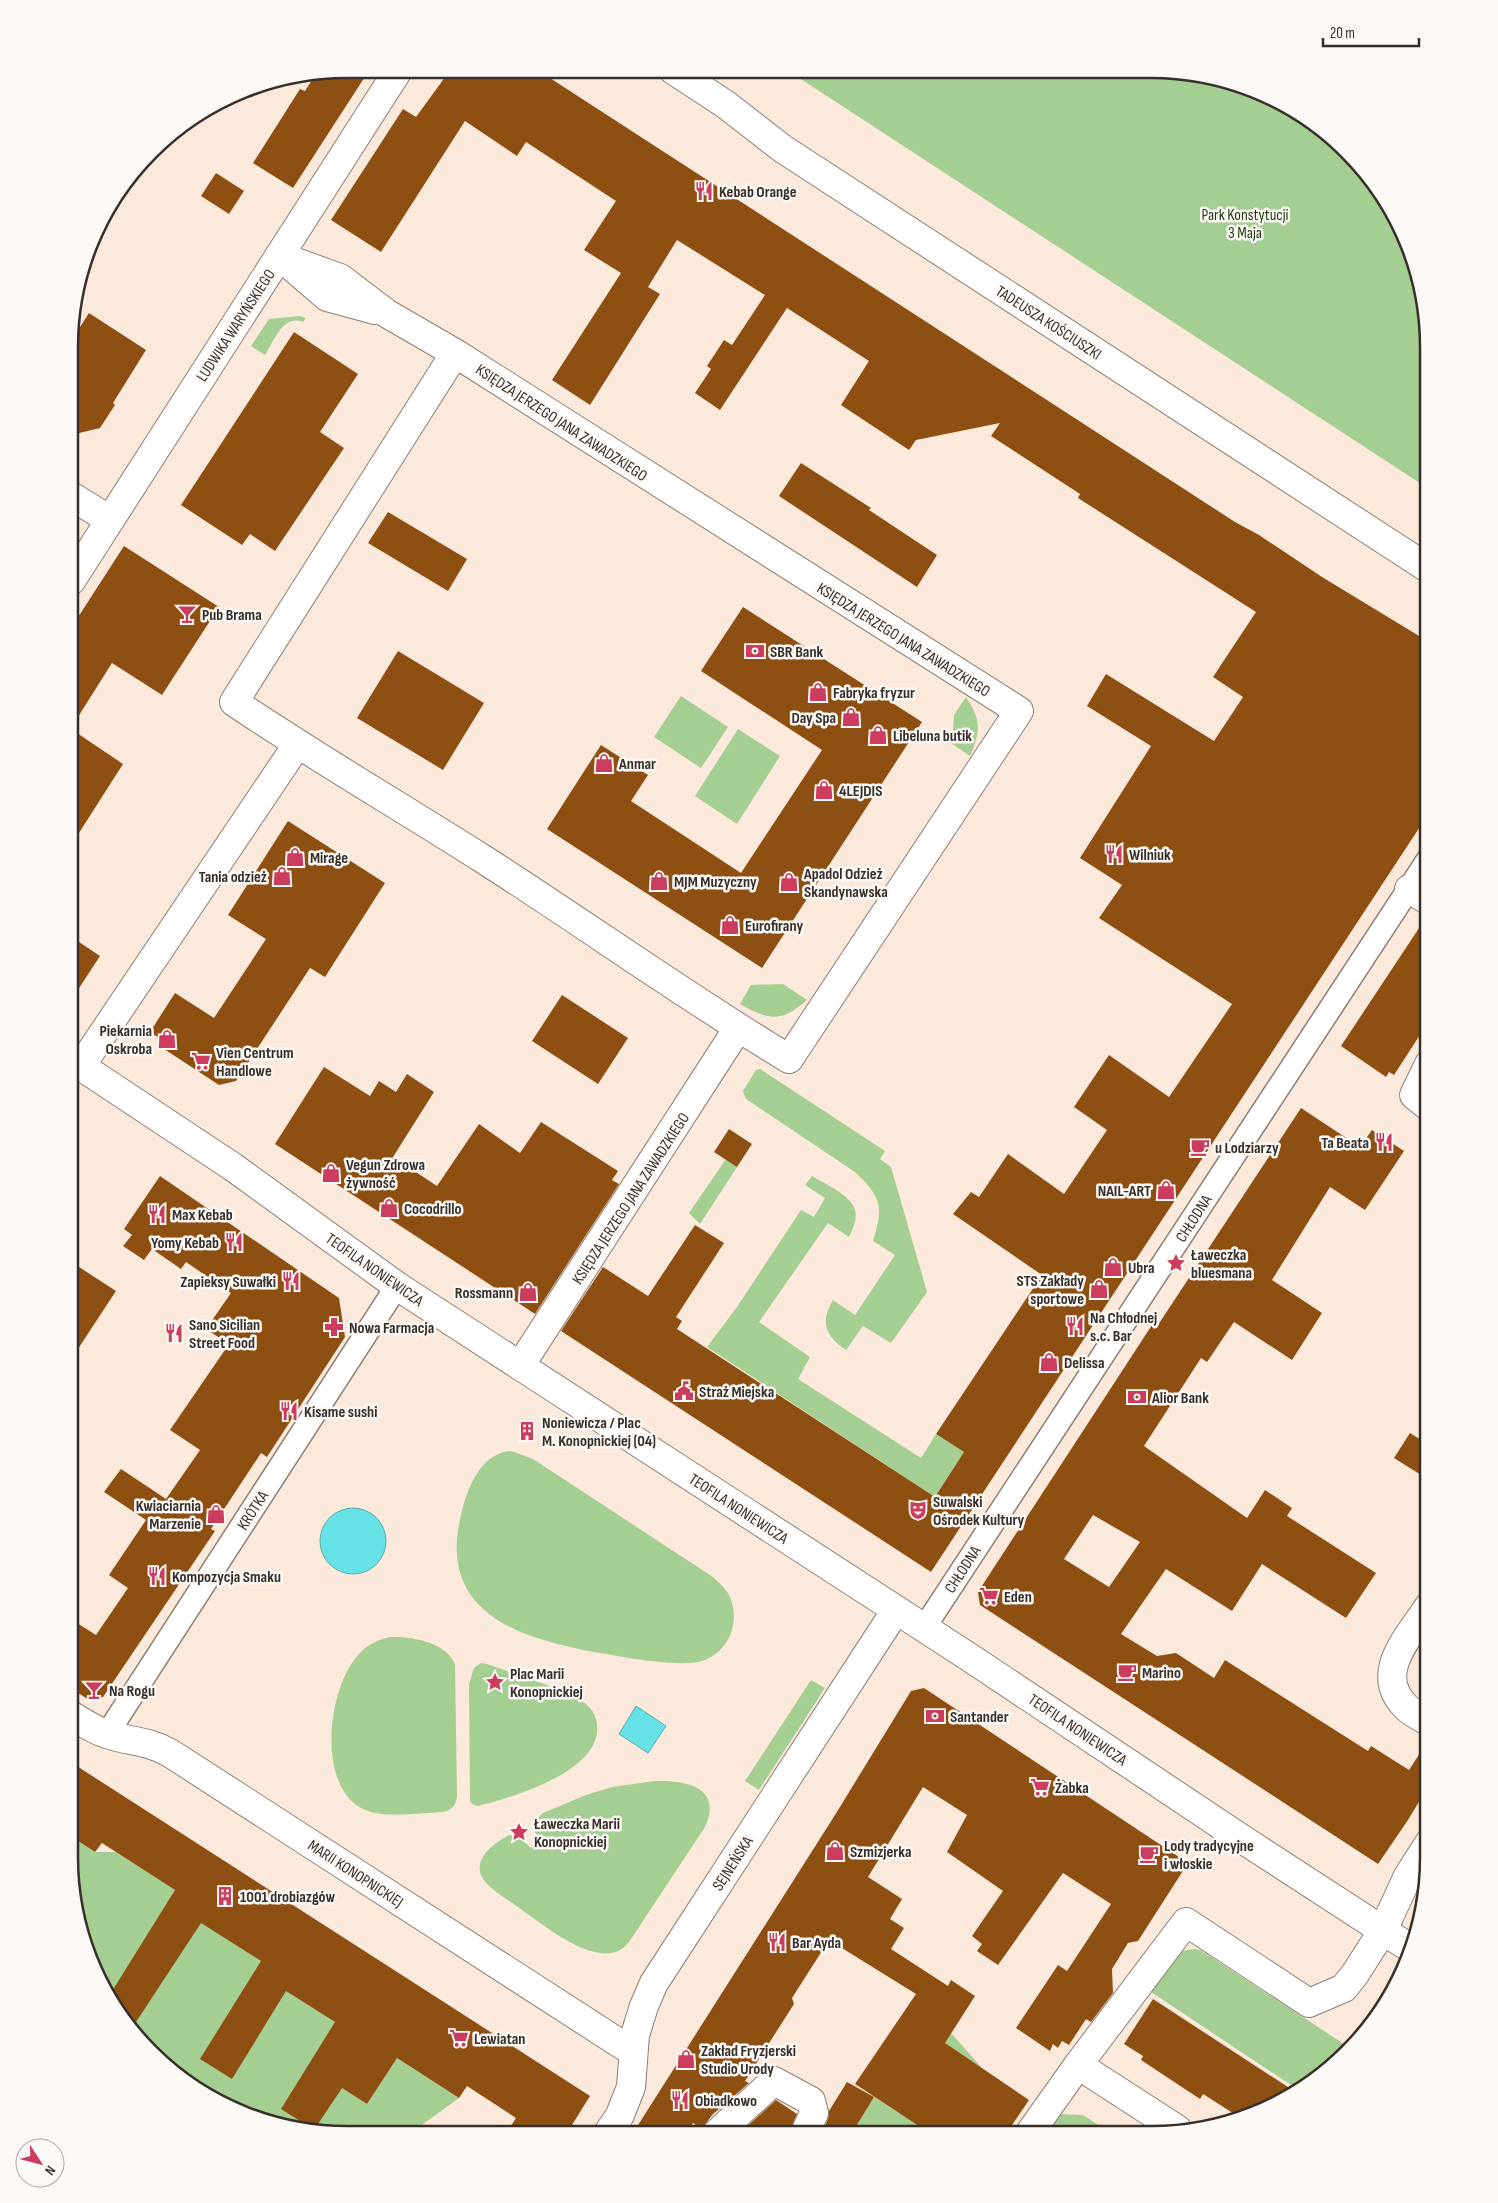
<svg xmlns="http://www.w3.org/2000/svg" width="1498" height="2203" viewBox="0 0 1498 2203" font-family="'Sofia Sans Condensed',sans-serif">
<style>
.green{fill:#a5ce92}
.water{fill:#66e1e5;stroke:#58acad}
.building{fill:#8e4f12;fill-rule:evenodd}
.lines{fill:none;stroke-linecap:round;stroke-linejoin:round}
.pedestrian-casing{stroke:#8e7e72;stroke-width:25}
.minor-casing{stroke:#8e7e72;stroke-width:30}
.tertiary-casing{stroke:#8e7e72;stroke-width:30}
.pedestrian{stroke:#fff;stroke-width:22}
.minor{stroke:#fff;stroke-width:28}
.tertiary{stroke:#fff;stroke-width:28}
.labels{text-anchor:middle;stroke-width:5;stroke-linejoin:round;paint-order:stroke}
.poi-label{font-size:16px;font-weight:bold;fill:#362f2a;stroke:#fdf9f6;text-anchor:start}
.park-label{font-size:16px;fill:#1e3d0c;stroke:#fdf9f6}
.street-label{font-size:16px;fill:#362f2a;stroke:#fdf9f6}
.rim{fill:none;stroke:#362f2a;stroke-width:2.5}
</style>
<rect width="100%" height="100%" fill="#fbe9dc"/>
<!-- green -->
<g class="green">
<polygon points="787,70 1188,71 1258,90 1321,126 1372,177 1408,240 1429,346 1429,489"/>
<path d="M300,316L306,318L303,322C283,314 274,341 265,355L251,346L269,319Z"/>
<polygon points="681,696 728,727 701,768 654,737"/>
<path d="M966,697C981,720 981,730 970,756L952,744L954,715Z"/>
<polygon points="738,729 780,756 737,824 695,796"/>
<path d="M783,984L807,1000C781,1023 768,1020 740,1004L751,985Z"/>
<path d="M760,1069L885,1151L880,1159L891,1167L927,1292L891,1343L863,1326L846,1350C825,1336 820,1322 833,1300L855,1315L895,1255L873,1241C884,1206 881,1197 855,1172L746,1099L743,1091L756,1070Z"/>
<polygon points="726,1159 737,1167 700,1224 689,1213"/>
<path d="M812,1176C825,1184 851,1195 855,1210C858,1219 852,1230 849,1237L828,1223L759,1322L810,1357L798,1379L921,1458L936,1434L964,1452L935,1497L707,1347L737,1307L801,1210L814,1217L825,1198L805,1185Z"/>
<path d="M511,1451L533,1459L713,1577C718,1582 724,1587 728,1593C742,1619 730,1652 702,1661C681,1667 634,1659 612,1655C529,1641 433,1619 462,1511C468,1486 482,1453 511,1451Z"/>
<path d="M390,1637C411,1636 446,1642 455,1664L457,1797C455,1813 442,1812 428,1813C408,1814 379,1818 361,1808C316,1783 328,1685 360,1653C367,1645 379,1639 390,1637Z"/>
<path d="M481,1663L487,1664C509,1672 575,1692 589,1707C595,1713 598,1722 597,1731C595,1773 511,1798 477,1806L472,1804L470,1801L469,1684L474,1668Z"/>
<polygon points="811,1680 825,1688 759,1790 745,1781"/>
<path d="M655,1781C686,1780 723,1787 705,1827L629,1942C604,1976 544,1925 522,1910C510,1900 484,1888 480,1872C477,1855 496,1842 509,1835L522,1838L530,1848L540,1842L534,1830L536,1820L543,1813L586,1795L612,1787Z"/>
<polygon points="69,1835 95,1852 116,1852 175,1890 169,1901 288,1978 282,1988 369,2044 342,2088 367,2104 385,2076 386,2051 459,2098 412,2132 310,2132 240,2113 177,2077 126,2026 90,1963 69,1857"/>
<polygon points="1195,1949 1202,1951 1350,2048 1335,2066 1297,2089 1151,1992 1176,1954 1182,1951"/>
<polygon points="951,2033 981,2067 937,2134 852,2133 874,2097 899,2113"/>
<polygon points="1058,2114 1083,2115 1112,2134 1040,2134"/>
</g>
<!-- water -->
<g class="water">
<circle cx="353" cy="1541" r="33"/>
<polygon points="636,1706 666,1726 648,1753 619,1734"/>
</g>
<!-- building -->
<g class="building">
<polygon points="346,69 370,69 293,188 253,163 300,89 305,91 316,74"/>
<polygon points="451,69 536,69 1235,522 1259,535 1322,577 1429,642 1429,813 931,1572 561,1331 603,1267 648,1296 695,1225 724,1243 676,1317 682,1321 677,1329 935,1497 964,1452 936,1434 1042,1275 953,1214 971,1192 979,1197 1008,1154 1064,1194 1107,1130 1074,1107 1109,1055 1169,1097 1232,1004 1099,918 1122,885 1080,858 1151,746 1087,706 1106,674 1214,741 1243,697 1213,677 1256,612 1078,498 1080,494 991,436 1000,423 916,440 909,450 841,405 869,361 787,308 720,410 695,393 711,369 707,366 724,340 732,345 765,295 677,240 648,287 660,294 590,405 552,380 621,273 584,250 616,201 526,142 517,156 465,121 381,252 331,220 403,109 416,117"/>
<polygon points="216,173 244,191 229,214 201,196"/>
<polygon points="89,313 146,350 113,403 115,405 100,428 71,435 71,341"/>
<polygon points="294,332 358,374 320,432 344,448 275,551 250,534 242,545 181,505"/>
<polygon points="801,463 871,508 869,510 937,555 917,587 779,496"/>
<polygon points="388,512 467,559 448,591 368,543"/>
<polygon points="124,546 219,607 162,695 112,663 71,728 71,628"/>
<polygon points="743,607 922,722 762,968 547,829 601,745 648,775 631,801 741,873 822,750 701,671"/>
<polygon points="398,651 484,703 443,770 357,718"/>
<polygon points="71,729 123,764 70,847 70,804"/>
<polygon points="288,821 385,883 325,977 310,968 236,1081 219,1085 161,1047 159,1038 150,1032 175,993 214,1018 266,939 228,915"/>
<polygon points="1427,916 1429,917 1429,1021 1394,1075 1389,1072 1386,1077 1341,1046"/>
<polygon points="70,936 100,956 70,1002"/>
<polygon points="562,995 628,1038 598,1084 532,1041"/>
<polygon points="324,1067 370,1096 379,1081 396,1092 407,1074 434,1092 393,1157 437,1186 479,1124 520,1153 541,1122 618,1171 612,1180 619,1184 535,1314 275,1144"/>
<path d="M1301,1108L1360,1147L1372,1130L1404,1151L1365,1210L1330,1187L1272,1280L1322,1313L1292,1360L1234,1322L1207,1362L1201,1358L1144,1446L1247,1518L1265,1490L1292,1508L1287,1516L1376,1573L1346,1618L1262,1564L1232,1611L1166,1569L1121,1634L1157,1656L1176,1653L1214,1678L1225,1660L1368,1751L1371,1746L1409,1770L1429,1739V1785L1408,1820L1378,1864L980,1605L978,1592L1152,1325L1156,1328ZM1093,1515L1140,1542L1109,1587L1064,1559Z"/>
<polygon points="729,1129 752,1144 737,1167 714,1152"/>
<polygon points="160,1176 339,1298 345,1337 267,1457 261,1453 211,1529 215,1531 103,1697 89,1700 69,1687 69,1618 96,1635 128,1588 109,1575 146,1520 104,1492 121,1469 166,1499 200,1450 170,1430 229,1344 206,1329 231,1293 186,1262 181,1269 152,1249 144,1260 123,1246 132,1235 124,1229"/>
<polygon points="79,1267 116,1291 70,1361 70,1282"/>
<polygon points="1410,1433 1429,1445 1429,1480 1394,1458"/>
<polygon points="924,1688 1188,1863 1138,1941 1128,1943 1112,1969 1113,1993 1091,2022 1086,2019 1069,2045 1062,2041 1058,2048 1053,2044 1050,2051 1016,2028 1058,1965 1067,1971 1111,1904 1063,1873 998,1965 977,1951 982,1944 972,1936 1003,1891 947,1852 967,1815 923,1787 868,1877 902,1899 890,1919 904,1928 891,1949 948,1986 951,1980 975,1996 945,2043 1029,2100 1006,2134 931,2134 855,2084 916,1994 829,1940 792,1998 794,2004 745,2081 749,2083 712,2115 702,2129 693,2123 687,2133 633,2133 835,1815 911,1691"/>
<polygon points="69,1761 590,2096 567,2133 507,2132 516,2118 467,2086 459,2098 397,2058 367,2104 342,2088 314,2130 281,2109 335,2022 286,1991 232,2079 200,2059 261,1961 201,1923 136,2022 116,2009 109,1996 175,1890 102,1843 95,1852 69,1835"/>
<polygon points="1153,1999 1294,2091 1258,2113 1239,2117 1203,2094 1200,2099 1141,2060 1143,2056 1124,2044"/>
<polygon points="847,2082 874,2097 852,2133 822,2133 828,2119 829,2111"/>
<polygon points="776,2100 797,2114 789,2133 740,2133"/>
</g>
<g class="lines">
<!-- pedestrian casing -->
<g class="pedestrian-casing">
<g id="pedestrian">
<polyline points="924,1628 1429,858"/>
<polyline points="107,1734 397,1286"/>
</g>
</g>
<!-- minor casing -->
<g class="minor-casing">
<g id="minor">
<path d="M279,256L340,278L386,313L455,353L1019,711L789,1059C685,996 586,925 483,859C400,806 315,757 234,702L455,353"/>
<polyline points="291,266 327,297 375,310"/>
<polyline points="71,496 110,520"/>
<polyline points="1409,889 1429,901"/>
<polyline points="81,1066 297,745"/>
<polyline points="1429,1107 1414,1095 1429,1064"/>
<polyline points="520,1366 738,1028"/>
<path d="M69,1714C81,1721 93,1730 107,1734C129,1742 147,1740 170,1753L633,2052"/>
<path d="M1429,1722C1421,1717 1412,1713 1406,1707C1372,1673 1409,1637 1429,1606"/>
<polyline points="1078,2065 1177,2129"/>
<polyline points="717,2133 774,2081 811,2101 814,2113 805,2133"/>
<polyline points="1029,2134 1078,2065 1186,1922 1309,2003 1344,1988 1355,1974 1383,1930 1408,1876 1429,1843"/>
</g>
</g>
<!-- tertiary casing -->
<g class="tertiary-casing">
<g id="tertiary">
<polyline points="673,70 725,104 783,149 1429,569"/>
<polyline points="71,581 399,69"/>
<polyline points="70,1059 233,1167 397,1286 969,1657 1236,1835 1413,1950"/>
<polyline points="608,2133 620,2115 631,2087 635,2035 644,2006 654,1983 896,1610"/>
</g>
</g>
<!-- pedestrian -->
<use href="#pedestrian" class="pedestrian"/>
<!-- minor -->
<use href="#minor" class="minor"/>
<!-- tertiary -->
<use href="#tertiary" class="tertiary"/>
</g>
<!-- icons -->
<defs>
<g id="restaurant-bare" transform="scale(1.5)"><path d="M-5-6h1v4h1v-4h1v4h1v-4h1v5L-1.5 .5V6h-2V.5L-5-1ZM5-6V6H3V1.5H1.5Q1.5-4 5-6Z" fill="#cb3c5f" stroke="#fdf9f6" stroke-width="2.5" paint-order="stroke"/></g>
<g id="bar-bare" transform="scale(1.5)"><path d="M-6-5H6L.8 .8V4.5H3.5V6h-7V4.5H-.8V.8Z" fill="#cb3c5f" stroke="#fdf9f6" stroke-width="2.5" paint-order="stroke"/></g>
<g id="bank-bare" transform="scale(1.5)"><path d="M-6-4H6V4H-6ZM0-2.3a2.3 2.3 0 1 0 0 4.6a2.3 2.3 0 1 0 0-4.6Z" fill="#cb3c5f" stroke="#fdf9f6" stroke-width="2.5" paint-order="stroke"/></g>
<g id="shop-bare" transform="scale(1.5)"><path d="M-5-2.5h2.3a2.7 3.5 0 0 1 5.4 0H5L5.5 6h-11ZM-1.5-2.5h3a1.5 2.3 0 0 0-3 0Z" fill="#cb3c5f" stroke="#fdf9f6" stroke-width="2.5" paint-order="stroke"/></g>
<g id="supermarket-bare" transform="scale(1.5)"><path d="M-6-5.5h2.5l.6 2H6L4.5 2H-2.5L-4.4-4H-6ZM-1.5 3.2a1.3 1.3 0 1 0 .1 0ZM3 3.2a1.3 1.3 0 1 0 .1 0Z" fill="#cb3c5f" stroke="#fdf9f6" stroke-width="2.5" paint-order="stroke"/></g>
<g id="cafe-bare" transform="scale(1.5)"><path d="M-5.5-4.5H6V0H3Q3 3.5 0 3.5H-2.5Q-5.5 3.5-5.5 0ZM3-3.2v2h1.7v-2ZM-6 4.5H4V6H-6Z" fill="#cb3c5f" stroke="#fdf9f6" stroke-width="2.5" paint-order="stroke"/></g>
<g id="sight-bare" transform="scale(1.5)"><path d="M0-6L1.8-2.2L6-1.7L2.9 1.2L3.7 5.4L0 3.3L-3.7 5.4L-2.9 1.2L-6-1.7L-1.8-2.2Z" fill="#cb3c5f" stroke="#fdf9f6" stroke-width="2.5" paint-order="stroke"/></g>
<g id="pharmacy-bare" transform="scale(1.5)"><path d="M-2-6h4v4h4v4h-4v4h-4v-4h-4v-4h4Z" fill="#cb3c5f" stroke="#fdf9f6" stroke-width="2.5" paint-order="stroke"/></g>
<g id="civic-bare" transform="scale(1.5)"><path d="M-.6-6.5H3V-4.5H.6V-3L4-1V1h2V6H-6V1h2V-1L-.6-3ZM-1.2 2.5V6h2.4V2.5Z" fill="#cb3c5f" stroke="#fdf9f6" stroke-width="2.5" paint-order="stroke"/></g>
<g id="building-bare" transform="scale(1.5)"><path d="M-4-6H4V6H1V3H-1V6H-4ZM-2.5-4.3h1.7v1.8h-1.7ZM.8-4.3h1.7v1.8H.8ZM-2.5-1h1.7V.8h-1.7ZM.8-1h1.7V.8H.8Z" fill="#cb3c5f" stroke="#fdf9f6" stroke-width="2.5" paint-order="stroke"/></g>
<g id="theatre-bare" transform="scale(1.5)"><path d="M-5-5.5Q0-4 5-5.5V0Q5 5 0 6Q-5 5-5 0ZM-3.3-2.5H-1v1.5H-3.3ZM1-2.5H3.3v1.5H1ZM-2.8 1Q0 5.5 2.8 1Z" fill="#cb3c5f" stroke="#fdf9f6" stroke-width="2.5" paint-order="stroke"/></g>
</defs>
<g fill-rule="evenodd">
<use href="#restaurant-bare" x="704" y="191"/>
<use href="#bar-bare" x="187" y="614"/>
<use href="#bank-bare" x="755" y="651"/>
<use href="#shop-bare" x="818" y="692"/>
<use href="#shop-bare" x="851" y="717"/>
<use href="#shop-bare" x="878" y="735"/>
<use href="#shop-bare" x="604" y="763"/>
<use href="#shop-bare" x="824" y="790"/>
<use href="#restaurant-bare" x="1114" y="854"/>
<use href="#shop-bare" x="295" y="857"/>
<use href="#shop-bare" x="282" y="876"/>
<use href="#shop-bare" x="659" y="881"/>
<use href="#shop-bare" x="789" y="882"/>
<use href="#shop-bare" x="730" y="925"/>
<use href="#shop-bare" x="167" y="1039"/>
<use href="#supermarket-bare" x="201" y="1061"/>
<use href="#restaurant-bare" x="1384" y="1142"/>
<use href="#cafe-bare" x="1200" y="1147"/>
<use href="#shop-bare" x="331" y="1173"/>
<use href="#shop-bare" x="1166" y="1190"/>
<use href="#shop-bare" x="389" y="1208"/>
<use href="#restaurant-bare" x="157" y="1214"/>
<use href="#restaurant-bare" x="234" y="1242"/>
<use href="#sight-bare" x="1176" y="1263"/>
<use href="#shop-bare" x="1113" y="1267"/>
<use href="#restaurant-bare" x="291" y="1281"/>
<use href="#shop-bare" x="1099" y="1289"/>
<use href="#shop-bare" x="528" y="1292"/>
<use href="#restaurant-bare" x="1075" y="1326"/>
<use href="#pharmacy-bare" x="334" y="1327"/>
<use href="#restaurant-bare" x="174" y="1333"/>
<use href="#shop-bare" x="1049" y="1362"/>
<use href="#civic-bare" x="684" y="1391"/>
<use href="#bank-bare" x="1137" y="1397"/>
<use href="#restaurant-bare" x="289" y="1411"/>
<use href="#building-bare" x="527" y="1431"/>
<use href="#theatre-bare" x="918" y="1510"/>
<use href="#shop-bare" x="216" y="1514"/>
<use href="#restaurant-bare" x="157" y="1576"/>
<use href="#supermarket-bare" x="989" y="1596"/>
<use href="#cafe-bare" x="1127" y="1672"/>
<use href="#sight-bare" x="495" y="1682"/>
<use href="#bar-bare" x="94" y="1690"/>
<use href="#bank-bare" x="935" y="1716"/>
<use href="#supermarket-bare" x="1040" y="1787"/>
<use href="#sight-bare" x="519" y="1832"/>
<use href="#shop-bare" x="835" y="1851"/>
<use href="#cafe-bare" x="1149" y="1854"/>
<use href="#building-bare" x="225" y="1896"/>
<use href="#restaurant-bare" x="777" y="1942"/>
<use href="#supermarket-bare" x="459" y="2038"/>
<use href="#shop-bare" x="686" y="2059"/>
<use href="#restaurant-bare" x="680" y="2100"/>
</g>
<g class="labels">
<!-- poi labels -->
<g class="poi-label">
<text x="719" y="197">Kebab Orange</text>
<text x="202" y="620">Pub Brama</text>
<text x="770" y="657">SBR Bank</text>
<text x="833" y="698">Fabryka fryzur</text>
<text x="836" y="723" text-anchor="end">Day Spa</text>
<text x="893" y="741">Libeluna butik</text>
<text x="619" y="769">Anmar</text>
<text x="839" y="796">4LEJDIS</text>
<text x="1129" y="860">Wilniuk</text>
<text x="310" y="863">Mirage</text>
<text x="804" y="879">Apadol Odzież<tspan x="804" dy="18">Skandynawska</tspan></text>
<text x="267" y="882" text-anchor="end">Tania odzież</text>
<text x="674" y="887">MJM Muzyczny</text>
<text x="745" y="931">Eurofirany</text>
<text x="152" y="1036" text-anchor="end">Piekarnia<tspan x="152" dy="18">Oskroba</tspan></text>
<text x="216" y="1058">Vien Centrum<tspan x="216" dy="18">Handlowe</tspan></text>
<text x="1369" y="1148" text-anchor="end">Ta Beata</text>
<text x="1215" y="1153">u Lodziarzy</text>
<text x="346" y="1170">Vegun Zdrowa<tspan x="346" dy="18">żywność</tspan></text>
<text x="1151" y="1196" text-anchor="end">NAIL-ART</text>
<text x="404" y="1214">Cocodrillo</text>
<text x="172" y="1220">Max Kebab</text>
<text x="219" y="1248" text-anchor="end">Yomy Kebab</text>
<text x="1191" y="1260">Ławeczka<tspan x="1191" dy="18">bluesmana</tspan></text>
<text x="1128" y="1273">Ubra</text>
<text x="1084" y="1286" text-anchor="end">STS Zakłady<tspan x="1084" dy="18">sportowe</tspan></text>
<text x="276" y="1287" text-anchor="end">Zapieksy Suwałki</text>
<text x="513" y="1298" text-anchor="end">Rossmann</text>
<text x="1090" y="1323">Na Chłodnej<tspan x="1090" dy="18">s.c. Bar</tspan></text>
<text x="189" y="1330">Sano Sicilian<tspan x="189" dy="18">Street Food</tspan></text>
<text x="349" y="1333">Nowa Farmacja</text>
<text x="1064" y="1368">Delissa</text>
<text x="699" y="1397">Straż Miejska</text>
<text x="1152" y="1403">Alior Bank</text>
<text x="304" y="1417">Kisame sushi</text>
<text x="542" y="1428">Noniewicza / Plac<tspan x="542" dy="18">M. Konopnickiej (04)</tspan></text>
<text x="933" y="1507">Suwalski<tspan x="933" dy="18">Ośrodek Kultury</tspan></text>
<text x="201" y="1511" text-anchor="end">Kwiaciarnia<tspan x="201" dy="18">Marzenie</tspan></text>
<text x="172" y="1582">Kompozycja Smaku</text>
<text x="1004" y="1602">Eden</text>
<text x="1142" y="1678">Marino</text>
<text x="510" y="1679">Plac Marii<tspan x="510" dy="18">Konopnickiej</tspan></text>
<text x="109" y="1696">Na Rogu</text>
<text x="950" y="1722">Santander</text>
<text x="1055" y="1793">Żabka</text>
<text x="534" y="1829">Ławeczka Marii<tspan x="534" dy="18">Konopnickiej</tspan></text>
<text x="1164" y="1851">Lody tradycyjne<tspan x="1164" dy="18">i włoskie</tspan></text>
<text x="850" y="1857">Szmizjerka</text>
<text x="240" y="1902">1001 drobiazgów</text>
<text x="792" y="1948">Bar Ayda</text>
<text x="474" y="2044">Lewiatan</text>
<text x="701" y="2056">Zakład Fryzjerski<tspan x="701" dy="18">Studio Urody</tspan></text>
<text x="695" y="2106">Obiadkowo</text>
</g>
<!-- park labels -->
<g class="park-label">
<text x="1245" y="220">Park Konstytucji<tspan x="1245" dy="18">3 Maja</tspan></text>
</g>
<!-- street labels -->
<g class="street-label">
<text transform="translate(1049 322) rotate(33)" y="6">TADEUSZA KOŚCIUSZKI</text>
<text transform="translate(235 325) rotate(-57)" y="6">LUDWIKA WARYŃSKIEGO</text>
<text transform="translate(562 422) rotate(33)" y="6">KSIĘDZA JERZEGO JANA ZAWADZKIEGO</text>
<text transform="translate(904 639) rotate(32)" y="6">KSIĘDZA JERZEGO JANA ZAWADZKIEGO</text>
<text transform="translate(630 1198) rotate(-57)" y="6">KSIĘDZA JERZEGO JANA ZAWADZKIEGO</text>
<text transform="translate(1193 1218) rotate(-57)" y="6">CHŁODNA</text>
<text transform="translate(375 1269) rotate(35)" y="6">TEOFILA NONIEWICZA</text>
<text transform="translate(739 1508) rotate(33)" y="6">TEOFILA NONIEWICZA</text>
<text transform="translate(252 1510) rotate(-57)" y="6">KRÓTKA</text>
<text transform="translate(962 1569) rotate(-57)" y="6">CHŁODNA</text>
<text transform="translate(1078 1729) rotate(34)" y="6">TEOFILA NONIEWICZA</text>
<text transform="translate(732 1863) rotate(-57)" y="6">SEJNEŃSKA</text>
<text transform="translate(356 1873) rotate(33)" y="6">MARII KONOPNICKIEJ</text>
</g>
</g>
<!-- crop -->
<path d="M0 0H1498V2203H0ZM347 78H1151A269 269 0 0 1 1420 347V1857A269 269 0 0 1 1151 2126H347A269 269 0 0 1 78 1857V347A269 269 0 0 1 347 78Z" fill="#fdf9f6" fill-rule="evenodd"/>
<path class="rim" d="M347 78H1151A269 269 0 0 1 1420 347V1857A269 269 0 0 1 1151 2126H347A269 269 0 0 1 78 1857V347A269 269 0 0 1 347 78Z"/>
<!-- north arrow -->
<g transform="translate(40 2163) rotate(126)"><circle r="24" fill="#fdf9f6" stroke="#ada8a4"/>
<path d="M0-4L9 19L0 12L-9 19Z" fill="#cb3c5f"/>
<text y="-8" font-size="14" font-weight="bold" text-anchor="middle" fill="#362f2a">N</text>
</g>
<!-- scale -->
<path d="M1323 38v8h96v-8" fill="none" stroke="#362f2a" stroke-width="2.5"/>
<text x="1330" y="38" font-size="15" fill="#362f2a" stroke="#fdf9f6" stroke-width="4" paint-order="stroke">20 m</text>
</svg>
